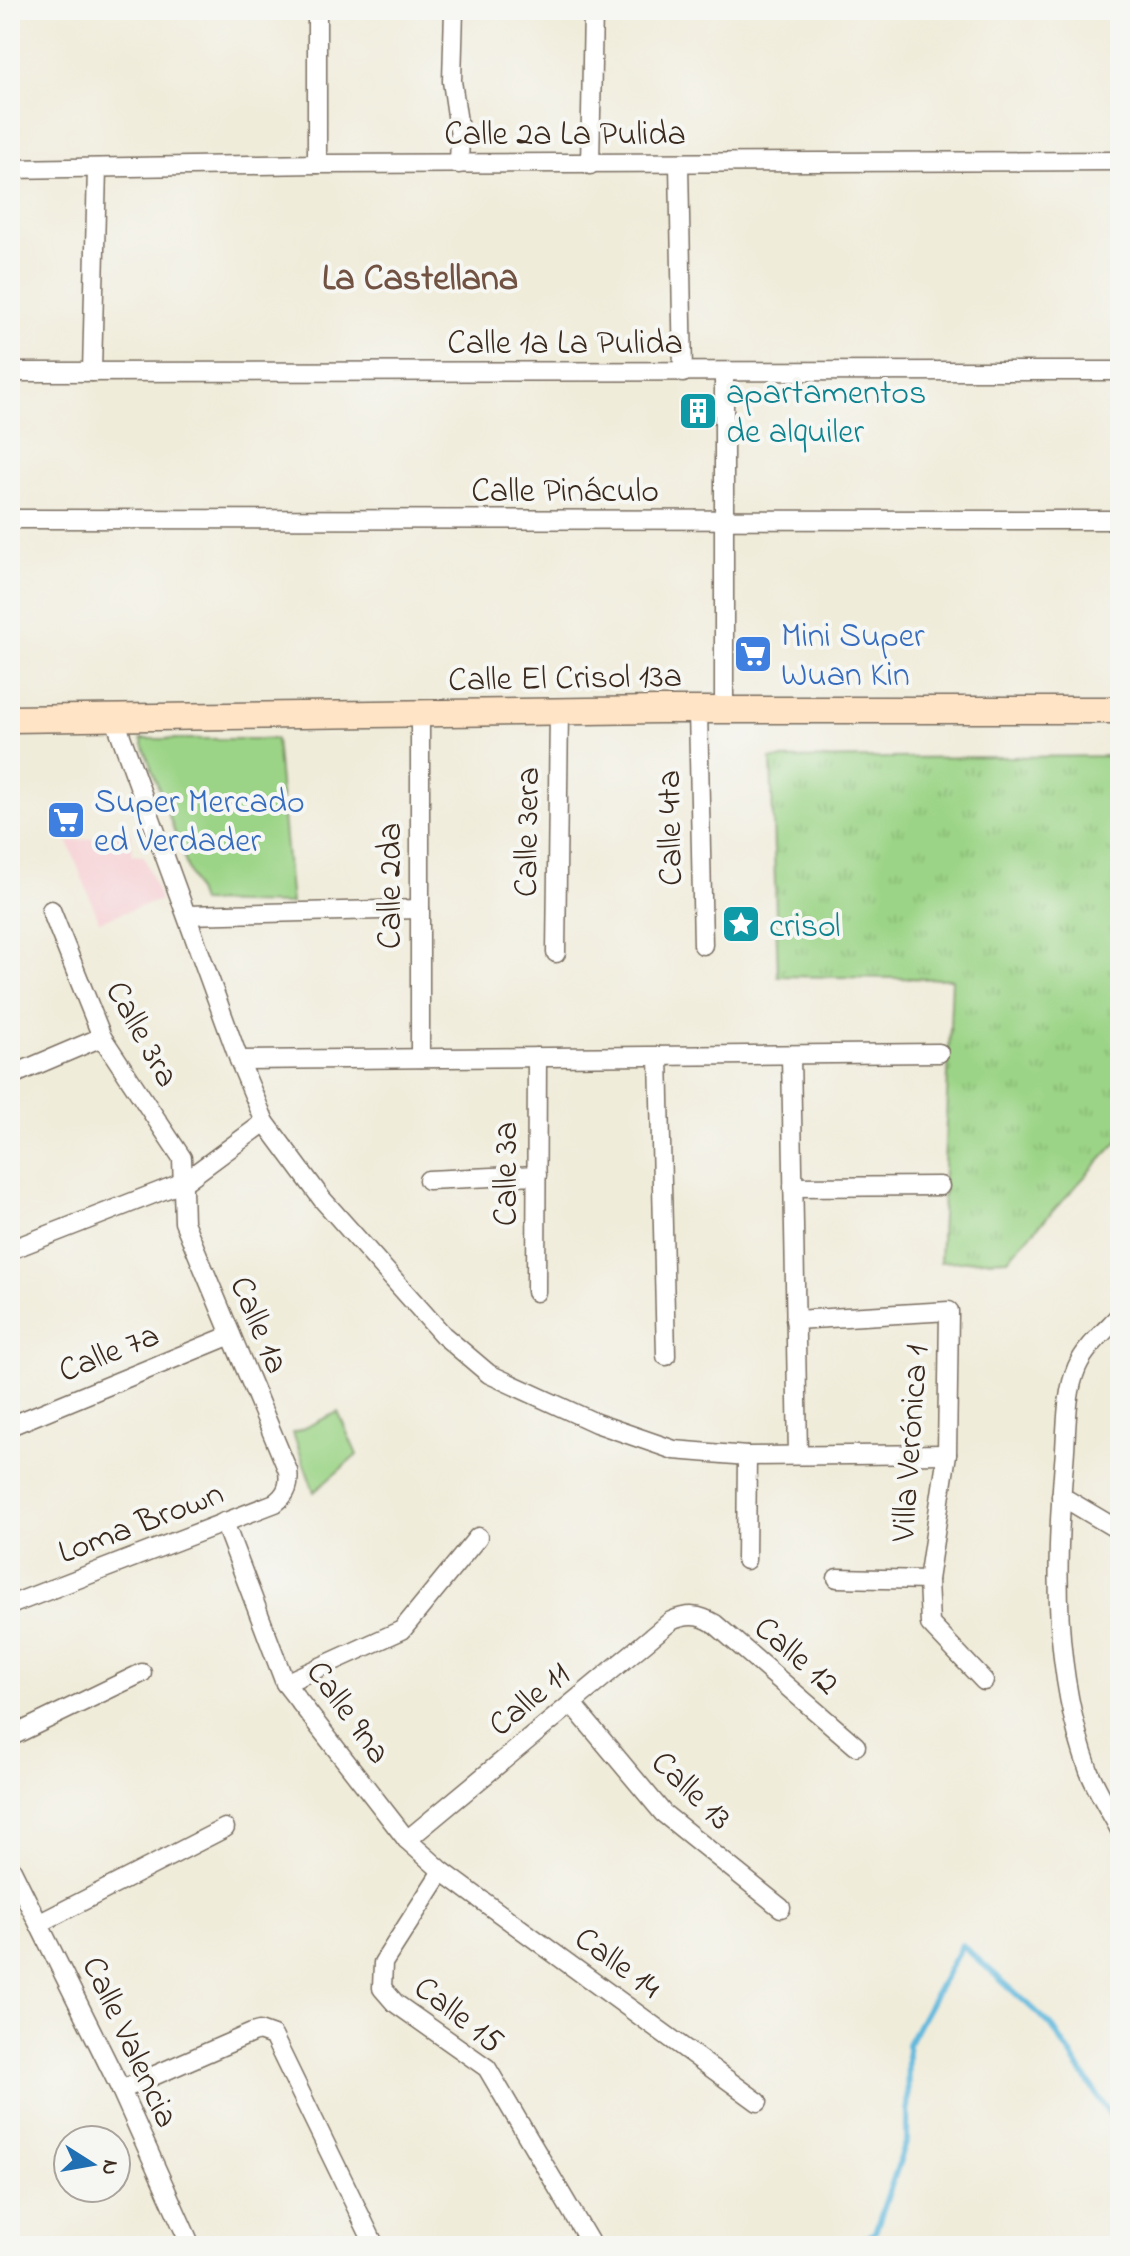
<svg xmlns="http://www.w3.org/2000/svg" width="1130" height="2256" viewBox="0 0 1130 2256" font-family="'Indie Flower',sans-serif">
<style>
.built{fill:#f7cfd4}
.grass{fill:url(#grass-tufts);stroke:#6b7f52;stroke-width:2}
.green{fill:#9bd486;stroke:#6b7f52;stroke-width:2}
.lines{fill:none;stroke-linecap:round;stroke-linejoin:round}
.stream{stroke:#5fb8dc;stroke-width:6}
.street-casing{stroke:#7a6e60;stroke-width:21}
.secondary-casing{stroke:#7a6e60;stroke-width:29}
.street{stroke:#fff;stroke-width:18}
.secondary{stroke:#ffe4c6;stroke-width:26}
.labels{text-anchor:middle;stroke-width:8;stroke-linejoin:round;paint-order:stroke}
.street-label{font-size:34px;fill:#3b2a1e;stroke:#f6f6f2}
.culture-label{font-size:34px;fill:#0d838f;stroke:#f6f6f2;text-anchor:start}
.shop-label{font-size:34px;fill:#366cbe;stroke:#f6f6f2;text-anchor:start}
.neighbourhood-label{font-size:36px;font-weight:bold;fill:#725343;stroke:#f6f6f2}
</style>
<defs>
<pattern id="grass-tufts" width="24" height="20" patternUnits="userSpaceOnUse" patternTransform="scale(2)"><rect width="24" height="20" fill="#9bd486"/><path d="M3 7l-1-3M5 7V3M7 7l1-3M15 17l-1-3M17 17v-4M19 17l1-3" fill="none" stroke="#86b673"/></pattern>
</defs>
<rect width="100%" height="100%" fill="#f6f6f2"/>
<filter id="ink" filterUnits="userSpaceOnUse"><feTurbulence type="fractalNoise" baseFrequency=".0125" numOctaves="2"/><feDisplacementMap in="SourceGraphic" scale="16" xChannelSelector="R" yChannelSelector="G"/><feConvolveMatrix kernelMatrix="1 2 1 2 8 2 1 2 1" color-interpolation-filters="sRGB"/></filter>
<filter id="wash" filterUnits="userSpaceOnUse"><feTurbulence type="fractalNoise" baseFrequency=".006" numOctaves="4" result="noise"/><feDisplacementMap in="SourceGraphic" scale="32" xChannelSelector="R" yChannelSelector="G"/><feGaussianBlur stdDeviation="1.8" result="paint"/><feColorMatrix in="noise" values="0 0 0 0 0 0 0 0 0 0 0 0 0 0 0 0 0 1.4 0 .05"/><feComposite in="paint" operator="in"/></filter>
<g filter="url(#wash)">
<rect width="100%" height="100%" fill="#f0ecda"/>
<!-- built -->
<polygon class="built" points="130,832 133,849 132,855 144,856 160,900 99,921 68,842"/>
<!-- grass -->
<polygon class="grass" points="1120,756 1120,1139 1008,1259 940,1262 952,979 778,976 771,759"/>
<!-- green -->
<g class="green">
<polygon points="141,739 276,739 291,904 200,902"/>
<polygon points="338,1412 357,1455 314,1492 293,1433"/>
</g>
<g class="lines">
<!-- stream -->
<polyline class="stream" points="857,2246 875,2232 907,2140 908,2044 962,1945 1051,2025 1120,2130"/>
</g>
</g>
<g filter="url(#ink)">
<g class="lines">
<!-- street casing -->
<g class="street-casing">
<g id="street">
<polyline points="454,10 452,81 460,136 459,164"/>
<polyline points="317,164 317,10"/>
<polyline points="679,164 683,373"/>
<polyline points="590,165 593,10"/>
<polyline points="10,169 317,164 1120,161"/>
<polyline points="10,372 1120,371"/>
<polyline points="92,372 97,168"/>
<polyline points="10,519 1120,520"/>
<polyline points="698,710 703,945"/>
<polyline points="724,711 724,373"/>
<polyline points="420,713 420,1058"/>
<polyline points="114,717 239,1060 265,1122 322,1199 443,1335 489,1374 596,1423 674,1450 747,1456 947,1454"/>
<polyline points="187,915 420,909"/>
<polyline points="556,953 559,711"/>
<polyline points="791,1055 798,1455"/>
<polyline points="659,1056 666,1356"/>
<polyline points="239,1060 939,1053"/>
<polyline points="10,1076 102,1037"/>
<polyline points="428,1180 537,1175"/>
<polyline points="793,1187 940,1186"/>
<polyline points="10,1250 184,1182 265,1122"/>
<polyline points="536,1292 537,1057"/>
<path d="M1120,1315C1106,1330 1085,1348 1077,1367C1065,1395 1067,1432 1064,1463C1055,1566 1053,1672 1089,1771C1097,1791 1110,1811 1120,1830"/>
<polyline points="795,1320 949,1311 947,1454 928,1580 930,1624 984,1681"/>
<polyline points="10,1426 231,1335"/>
<polyline points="1061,1496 1120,1531"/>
<polyline points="224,1522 285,1683 407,1840 442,1871 514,1924 758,2102"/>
<polyline points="746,1560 747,1456"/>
<polyline points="837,1578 928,1580"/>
<path d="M10,1605L275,1503C287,1494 290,1485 288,1471L184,1222L182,1158L102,1037L51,910"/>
<polyline points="285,1683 402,1630 478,1537"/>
<polyline points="572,1704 663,1813 781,1908"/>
<polyline points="10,1737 142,1673"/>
<path d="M407,1840L671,1621C687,1614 699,1614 715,1624L856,1746"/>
<polyline points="10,1866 121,2090 191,2246"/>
<polyline points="442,1871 383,1963 382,1988 395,2003 487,2068 592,2246"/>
<polyline points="40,1923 225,1828"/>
<polyline points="121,2090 252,2033 259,2031 273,2036 375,2246"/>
</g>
</g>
<!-- secondary casing -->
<g class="secondary-casing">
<polyline id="secondary" points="10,719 659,710 1120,710"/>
</g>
<!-- street -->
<use href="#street" class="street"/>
<!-- secondary -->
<use href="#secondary" class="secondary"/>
</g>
</g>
<!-- icons -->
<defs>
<g id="building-square" transform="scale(2)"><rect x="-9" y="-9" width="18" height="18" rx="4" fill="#0f9aa8" stroke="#f6f6f2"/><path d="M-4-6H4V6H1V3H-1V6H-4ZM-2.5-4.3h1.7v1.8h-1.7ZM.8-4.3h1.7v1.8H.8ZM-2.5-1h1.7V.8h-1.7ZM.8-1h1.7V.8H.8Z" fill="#fff"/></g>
<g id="supermarket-square" transform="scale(2)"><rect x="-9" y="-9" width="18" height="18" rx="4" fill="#3f7fe0" stroke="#f6f6f2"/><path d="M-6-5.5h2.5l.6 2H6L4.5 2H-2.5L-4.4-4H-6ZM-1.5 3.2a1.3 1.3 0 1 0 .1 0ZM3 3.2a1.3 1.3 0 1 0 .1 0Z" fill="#fff"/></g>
<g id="sight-square" transform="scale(2)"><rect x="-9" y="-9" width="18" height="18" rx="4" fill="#0f9aa8" stroke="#f6f6f2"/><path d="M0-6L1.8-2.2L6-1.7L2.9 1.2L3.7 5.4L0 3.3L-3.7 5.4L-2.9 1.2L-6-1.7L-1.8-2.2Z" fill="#fff"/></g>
</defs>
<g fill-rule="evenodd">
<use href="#building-square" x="698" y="411"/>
<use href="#supermarket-square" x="753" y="654"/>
<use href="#supermarket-square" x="66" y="820"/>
<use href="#sight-square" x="741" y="924"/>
</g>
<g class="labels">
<!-- street labels -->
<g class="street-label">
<text x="565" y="144">Calle 2a La Pulida</text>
<text x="565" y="353">Calle 1a La Pulida</text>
<text x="565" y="501">Calle Pináculo</text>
<text transform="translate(565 676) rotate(-1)" y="12">Calle El Crisol 13a</text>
<text transform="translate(668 828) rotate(-91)" y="12">Calle 4ta</text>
<text transform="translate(525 832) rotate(-89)" y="12">Calle 3era</text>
<text transform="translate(388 886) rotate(-90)" y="12">Calle 2da</text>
<text transform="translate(144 1033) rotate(61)" y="12">Calle 3ra</text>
<text transform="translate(504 1174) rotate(-90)" y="12">Calle 3a</text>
<text transform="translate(261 1324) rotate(67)" y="12">Calle 1a</text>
<text transform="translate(108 1351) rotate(-22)" y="12">Calle 7a</text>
<text transform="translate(908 1443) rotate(-86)" y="12">Villa Verónica 1</text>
<text transform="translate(140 1521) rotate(-21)" y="12">Loma Brown</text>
<text transform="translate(798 1654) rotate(41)" y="12">Calle 12</text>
<text transform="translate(528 1698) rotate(-40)" y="12">Calle 11</text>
<text transform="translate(350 1711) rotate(54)" y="12">Calle 9na</text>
<text transform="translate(693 1789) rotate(44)" y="12">Calle 13</text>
<text transform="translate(619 1961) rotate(36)" y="12">Calle 14</text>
<text transform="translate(460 2013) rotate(38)" y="12">Calle 15</text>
<text transform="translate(132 2041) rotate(65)" y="12">Calle Valencia</text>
</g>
<!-- culture labels -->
<g class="culture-label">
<text x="726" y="403">apartamentos<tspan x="726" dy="39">de alquiler</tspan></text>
<text x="769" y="936">crisol</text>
</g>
<!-- shop labels -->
<g class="shop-label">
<text x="781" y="646">Mini Super<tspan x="781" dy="39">Wuan Kin</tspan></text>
<text x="94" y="812">Super Mercado<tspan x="94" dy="39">ed Verdader</tspan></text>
</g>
<!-- neighbourhood labels -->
<g class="neighbourhood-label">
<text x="420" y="289">La Castellana</text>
</g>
</g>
<!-- margin -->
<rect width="1130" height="2256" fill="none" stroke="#f6f6f2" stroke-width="40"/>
<!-- north arrow -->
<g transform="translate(92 2164) rotate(101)"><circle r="38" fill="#f6f6f2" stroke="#aba49d" stroke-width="2"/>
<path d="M0-6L14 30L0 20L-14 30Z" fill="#1f6fb2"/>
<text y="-12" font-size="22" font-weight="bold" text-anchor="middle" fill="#3b2a1e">N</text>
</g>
</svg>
